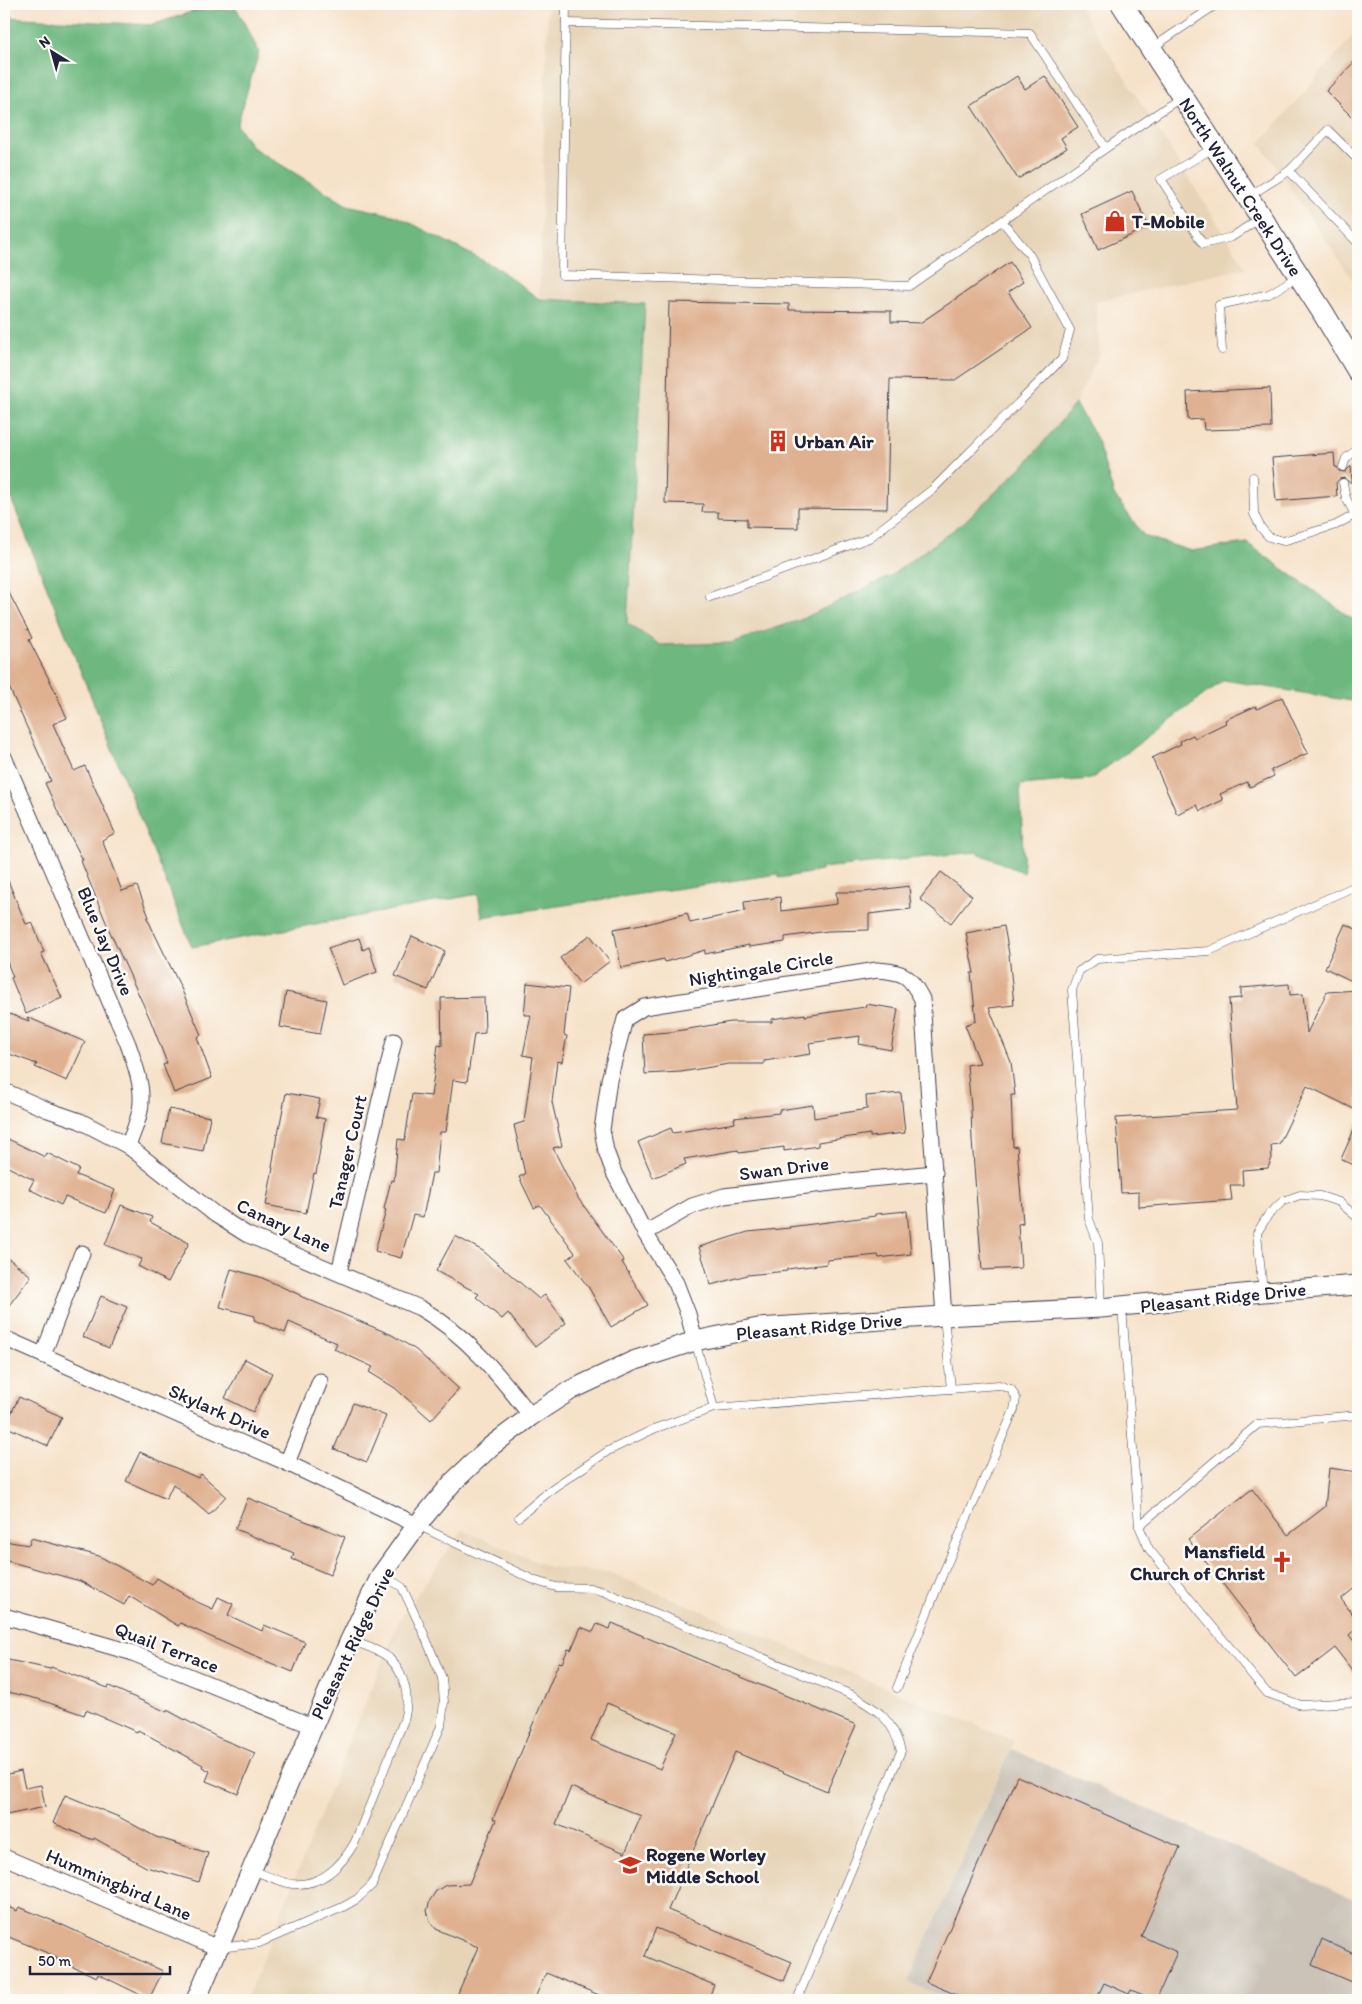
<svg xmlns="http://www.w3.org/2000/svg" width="1362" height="2004" viewBox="0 0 1362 2004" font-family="Itim,sans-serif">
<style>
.built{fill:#e7d4b7}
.industrial{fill:#cbc3b8}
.forest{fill:#6eb880;stroke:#486d5e}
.building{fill:#dfb191;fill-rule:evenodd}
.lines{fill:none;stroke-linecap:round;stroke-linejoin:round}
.service-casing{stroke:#423f50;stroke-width:9}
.minor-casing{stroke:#423f50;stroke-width:17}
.tertiary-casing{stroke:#423f50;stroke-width:21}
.secondary-casing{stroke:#423f50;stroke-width:23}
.service{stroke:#fff;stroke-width:8}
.minor{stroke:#fff;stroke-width:15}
.tertiary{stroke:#fff;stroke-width:19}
.secondary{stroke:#fff;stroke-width:21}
.labels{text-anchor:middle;stroke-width:5;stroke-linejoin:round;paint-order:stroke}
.street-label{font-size:19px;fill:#22223b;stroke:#fdfcf7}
.poi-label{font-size:19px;font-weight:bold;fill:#22223b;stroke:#fdfcf7;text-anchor:start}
</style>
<rect width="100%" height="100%" fill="#fdfcf7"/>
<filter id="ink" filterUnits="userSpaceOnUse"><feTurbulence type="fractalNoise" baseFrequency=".02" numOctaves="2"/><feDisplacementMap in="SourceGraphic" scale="10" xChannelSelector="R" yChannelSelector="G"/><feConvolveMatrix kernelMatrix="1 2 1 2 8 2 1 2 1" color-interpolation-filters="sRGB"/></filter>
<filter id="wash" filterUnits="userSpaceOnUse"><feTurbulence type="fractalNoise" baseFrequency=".0096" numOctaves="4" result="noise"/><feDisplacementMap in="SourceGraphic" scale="20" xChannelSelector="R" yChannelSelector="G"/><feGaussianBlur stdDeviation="1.12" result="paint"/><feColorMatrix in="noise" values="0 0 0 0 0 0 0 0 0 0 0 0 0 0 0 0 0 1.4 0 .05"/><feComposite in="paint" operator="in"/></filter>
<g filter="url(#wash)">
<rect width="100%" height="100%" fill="#f6e2c9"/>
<!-- built -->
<g class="built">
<polygon points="548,4 1078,4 1246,268 1095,302 1100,353 1075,404 1028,461 963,523 889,577 800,620 730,643 660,645 627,623 645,305 539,299"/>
<polygon points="1355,33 1358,33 1358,288 1260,143"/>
<polygon points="462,1530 549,1567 608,1572 1014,1741 908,1982 950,2000 246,2000 398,1622"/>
</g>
<!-- industrial -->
<polygon class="industrial" points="1011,1749 1358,1901 1358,2000 950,2000 908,1982"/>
<!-- forest -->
<polygon class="forest" points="237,9 259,52 237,125 252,147 347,205 397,216 499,269 539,299 645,304 627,623 660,645 731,643 800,620 889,577 963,523 1028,461 1075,404 1096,437 1114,495 1144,536 1191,551 1247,543 1358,623 1358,702 1224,680 1091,779 1020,785 1024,873 976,852 821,868 821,871 779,878 778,874 482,917 478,894 192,947 4,481 4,17 152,25 194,11"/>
<g id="blocks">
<!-- building -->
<g class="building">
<polygon points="1358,58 1358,123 1326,91"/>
<polygon points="1017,76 1025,89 1045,76 1078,127 1061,138 1067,148 1018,179 971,106"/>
<polygon points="1132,191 1149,227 1098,250 1082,214"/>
<polygon points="1010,262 1023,282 1008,292 1032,328 955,380 890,379 887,509 798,508 798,528 747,527 747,519 718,518 718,512 702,512 703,504 665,503 669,302 789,304 789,310 891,311 891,322 920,323"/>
<polygon points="1270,388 1271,428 1204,430 1203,419 1188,420 1187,392"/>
<polygon points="1334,453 1335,467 1337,467 1339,471 1345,472 1351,466 1352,482 1349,482 1344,478 1339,479 1336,483 1337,496 1276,501 1272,458"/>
<polygon points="4,583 32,638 29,640 53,687 67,718 53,724 74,771 85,766 115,833 102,840 122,891 137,886 149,917 147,918 181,988 201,1035 197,1037 212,1078 174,1093 163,1065 167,1063 150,1019 110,932 81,861 83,860 59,814 45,783 51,781 4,676"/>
<polygon points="1282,697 1308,753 1271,770 1274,776 1250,787 1247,782 1220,794 1223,800 1200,811 1197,805 1177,814 1152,758 1181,744 1180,741 1193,735 1195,738 1226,723 1225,720 1256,706 1257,709"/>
<polygon points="4,871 26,924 32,922 44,952 41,953 62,998 26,1014 11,978 13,977 4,954"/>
<polygon points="941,872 972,896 951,923 920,899"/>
<polygon points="909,886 911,909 869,914 869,930 828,931 785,937 785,942 749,947 749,945 705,954 705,950 665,962 664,959 621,968 614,929 647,923 647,924 687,913 690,923 745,911 744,902 780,897 781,911 837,904 836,892 864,892"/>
<polygon points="1345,924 1358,930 1358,984 1325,968"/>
<polygon points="1004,926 1009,954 1014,1005 989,1008 1011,1062 1015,1095 1011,1095 1013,1147 1017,1146 1023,1223 1018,1224 1021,1268 982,1270 972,1140 971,1108 967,1065 980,1063 965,1025 976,1021 971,973 974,973 966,933"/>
<polygon points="590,935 610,961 580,984 560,958"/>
<polygon points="412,936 445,951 428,990 395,976"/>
<polygon points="359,938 363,950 369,947 377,972 342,985 328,948"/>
<polygon points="527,983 569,988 564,1035 567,1036 562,1062 557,1061 552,1102 562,1146 553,1148 578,1198 624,1261 622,1262 648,1305 611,1327 589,1288 567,1259 575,1253 540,1205 534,1208 519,1177 525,1174 514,1125 524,1122 533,1057 523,1055 531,1015 524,1015"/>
<polygon points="1289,984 1290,995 1303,994 1307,1033 1327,992 1358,990 1358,1111 1307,1086 1279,1144 1271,1145 1272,1158 1268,1168 1242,1170 1243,1185 1230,1185 1232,1200 1139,1207 1139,1192 1121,1193 1116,1118 1237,1110 1229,999 1241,998 1241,988"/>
<polygon points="286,992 327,1000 320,1034 280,1027"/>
<polygon points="484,997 485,1033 474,1034 467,1082 453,1080 446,1132 440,1132 436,1173 432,1173 423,1217 413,1215 401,1258 375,1251 386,1210 384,1209 391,1180 394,1181 398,1139 405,1140 412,1094 431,1096 438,1045 442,1046 441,998"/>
<polygon points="866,1004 898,1009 891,1050 859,1044 860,1036 809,1043 811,1054 764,1061 764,1064 729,1064 681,1072 645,1074 643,1034 670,1032 731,1022 772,1022 772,1019 805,1014 805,1016 865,1007"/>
<polygon points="4,1012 29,1021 27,1017 85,1042 67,1081 35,1067 37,1064 4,1052"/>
<polygon points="286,1093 320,1099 316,1117 325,1119 316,1174 314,1173 306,1213 266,1205 273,1168 272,1168 277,1134 278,1134"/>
<polygon points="901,1093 905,1133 870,1137 870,1134 818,1142 818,1146 784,1151 784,1147 739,1153 738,1150 684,1159 686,1164 653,1178 638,1142 671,1128 673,1133 735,1123 734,1118 779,1113 779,1110 813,1105 814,1118 867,1109 866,1096"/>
<polygon points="169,1109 210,1117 203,1151 162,1143"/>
<polygon points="1358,1121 1358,1167 1341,1159"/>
<polygon points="4,1137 45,1157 47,1153 79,1169 76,1175 115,1190 106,1213 65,1197 61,1205 29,1189 34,1180 4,1165"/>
<polygon points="121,1205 152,1217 150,1222 189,1243 168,1282 138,1266 142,1259 105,1245"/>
<polygon points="907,1211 911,1254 879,1258 878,1255 827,1260 827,1264 787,1269 787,1271 747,1275 711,1285 699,1247 748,1232 790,1228 789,1227 875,1216 875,1214"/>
<polygon points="455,1236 483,1251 539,1299 545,1295 566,1323 535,1347 508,1313 502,1319 476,1297 479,1294 436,1271"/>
<polygon points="4,1255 31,1276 4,1312"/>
<polygon points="231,1269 260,1277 300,1295 300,1296 392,1335 416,1350 459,1389 431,1420 395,1388 369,1372 373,1367 334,1349 337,1343 289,1322 285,1333 254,1320 255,1316 220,1307"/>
<polygon points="101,1296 127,1307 109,1348 83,1337"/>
<polygon points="245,1359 272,1373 253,1412 225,1398"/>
<polygon points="19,1397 62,1417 48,1446 5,1426"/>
<polygon points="353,1403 386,1416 367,1462 334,1449"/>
<polygon points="140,1452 198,1478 201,1474 226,1496 209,1515 173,1484 166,1499 126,1481"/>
<polygon points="1329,1468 1358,1472 1358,1585 1341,1599 1358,1621 1358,1627 1349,1635 1358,1647 1358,1678 1335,1648 1296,1678 1188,1539 1252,1489 1288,1535 1325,1507"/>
<polygon points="248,1498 345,1537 330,1575 292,1559 294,1553 235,1529"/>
<polygon points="31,1538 99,1556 152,1585 157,1578 195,1601 213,1609 218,1597 233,1604 228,1615 262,1631 264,1625 305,1642 293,1672 251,1655 180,1623 178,1626 129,1596 124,1605 80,1581 4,1560 4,1541 29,1545"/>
<path d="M612,1623L856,1725L827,1791L735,1752L668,1910L792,1962L784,1981L656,1928L645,1956L714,1985L708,2000H603L604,1997L546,1973L534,2000H455L478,1947L436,1929L430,1921L427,1911L430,1900L436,1891L446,1885L469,1884L496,1820L493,1819L559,1662L562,1663L568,1649L571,1650L581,1627L593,1632L597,1624L610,1629ZM607,1703L676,1732L660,1769L591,1740ZM571,1787L641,1816L625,1853L556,1824Z"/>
<polygon points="4,1659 50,1669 51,1667 108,1688 109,1686 167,1712 167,1710 217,1737 255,1753 238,1794 206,1781 210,1771 202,1767 203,1765 138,1730 137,1732 86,1710 84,1715 38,1699 4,1691"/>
<polygon points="21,1771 25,1788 41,1785 45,1807 6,1815 4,1802 4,1775"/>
<polygon points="1017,1776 1180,1847 1141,1936 1177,1952 1156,2000 1131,1990 1129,1994 1104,1983 1096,2000 969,2000 926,1982"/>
<polygon points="65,1795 119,1817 156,1837 208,1853 199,1882 146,1867 94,1838 93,1840 53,1823"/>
<polygon points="4,1905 17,1911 19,1907 58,1923 163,1971 149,1999 98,1974 97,1977 56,1960 57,1957 4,1935"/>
<polygon points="1322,1939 1358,1956 1358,1985 1312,1965"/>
</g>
</g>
</g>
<g filter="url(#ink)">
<use href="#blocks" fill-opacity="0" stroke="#423f50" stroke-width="1"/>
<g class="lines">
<!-- service casing -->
<g class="service-casing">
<g id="service">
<polyline points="566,4 562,275 909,286 1106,148 1180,98"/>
<polyline points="566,23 1030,33 1106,148"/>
<polyline points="1152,48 1217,4"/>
<polyline points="1215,147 1161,179 1203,244 1232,237 1260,218"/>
<polyline points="1289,171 1358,243"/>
<polyline points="1249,196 1289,171 1328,130 1358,160"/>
<polyline points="1222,350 1219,305 1269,294 1297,277"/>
<polyline points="1343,467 1346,458 1358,449"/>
<polyline points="1253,477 1254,514 1261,528 1269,537 1283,541 1336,525 1358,513"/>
<polyline points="1343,483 1346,498 1355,515"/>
<polyline points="710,597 869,538 933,489 1062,359 1070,330 1029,254 1002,221"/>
<polyline points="1263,1291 1257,1233 1268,1215 1283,1201 1300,1195 1320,1196 1339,1202 1358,1218"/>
<polyline points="1122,1307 1139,1526 1149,1549 1267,1693 1301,1705 1358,1702"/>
<polyline points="1101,1308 1098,1243 1089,1219 1072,990 1079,971 1097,959 1209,951 1358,885"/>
<polyline points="944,1316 951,1389"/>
<polyline points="695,1341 714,1408"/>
<polyline points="519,1517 553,1488 608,1451 656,1428 714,1408 999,1385 1011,1389 1016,1398 1014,1410 944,1571 897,1688"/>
<path d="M417,1525L536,1581L556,1587L590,1588L605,1592L852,1695C878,1710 893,1719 901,1751L797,2000"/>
<polyline points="1139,1526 1258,1424 1358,1415"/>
<path d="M252,1870C263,1874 282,1883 293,1884C323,1886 342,1865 355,1842L404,1720C410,1698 406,1675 389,1658C379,1649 362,1645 350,1640"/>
<polyline points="220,1948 259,1943 343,1907 357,1899 372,1885 441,1726 444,1702 442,1678 424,1634 402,1587 382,1575"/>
</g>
</g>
<!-- minor casing -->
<g class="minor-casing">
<g id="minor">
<path d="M4,757L128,1044C134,1062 142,1082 141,1101C141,1116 133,1132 128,1146"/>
<path d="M4,1091L48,1110L80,1121L128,1146L216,1215L246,1234L420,1308C466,1334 499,1375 531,1416"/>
<polyline points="645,1233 692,1206 724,1196 848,1181 935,1173"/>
<polyline points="339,1272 394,1041"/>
<polyline points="4,1338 287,1463 417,1525"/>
<path d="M695,1341L688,1314L676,1283L645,1233L614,1173L606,1151L602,1130L609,1080L625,1019L644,1007L877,970C905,972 909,975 922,999L944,1316"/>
<polyline points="43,1355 82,1253"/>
<polyline points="287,1463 320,1381"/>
<polyline points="4,1616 130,1652 312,1726"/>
<polyline points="4,1857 218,1948"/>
</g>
</g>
<!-- tertiary casing -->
<g class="tertiary-casing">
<polyline id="tertiary" points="196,2000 350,1640 381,1575 417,1525 453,1482 490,1447 531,1416 571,1390 633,1361 695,1341 758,1328 944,1316 1101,1308 1263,1292 1358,1285"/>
</g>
<!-- secondary casing -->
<g class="secondary-casing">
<g id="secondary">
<path id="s1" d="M1122,4L1322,311L1358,371"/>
</g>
</g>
<!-- service -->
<use href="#service" class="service"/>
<!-- minor -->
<use href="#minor" class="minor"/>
<!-- tertiary -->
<use href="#tertiary" class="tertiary"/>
<!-- secondary -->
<use href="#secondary" class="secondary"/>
</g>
</g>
<!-- icons -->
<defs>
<g id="shop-bare" transform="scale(1.725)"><path d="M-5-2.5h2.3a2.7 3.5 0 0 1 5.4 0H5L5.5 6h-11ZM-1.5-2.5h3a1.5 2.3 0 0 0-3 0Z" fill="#c8321e" stroke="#fdfcf7" stroke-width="2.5" paint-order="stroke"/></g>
<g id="building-bare" transform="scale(1.725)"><path d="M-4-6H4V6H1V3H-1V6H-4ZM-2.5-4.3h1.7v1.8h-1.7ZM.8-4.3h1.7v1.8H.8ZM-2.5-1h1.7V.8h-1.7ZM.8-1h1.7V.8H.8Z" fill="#c8321e" stroke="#fdfcf7" stroke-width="2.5" paint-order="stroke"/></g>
<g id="church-bare" transform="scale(1.725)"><path d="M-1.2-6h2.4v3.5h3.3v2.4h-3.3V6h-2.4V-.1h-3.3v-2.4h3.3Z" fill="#c8321e" stroke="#fdfcf7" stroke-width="2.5" paint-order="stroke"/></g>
<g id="school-bare" transform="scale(1.725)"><path d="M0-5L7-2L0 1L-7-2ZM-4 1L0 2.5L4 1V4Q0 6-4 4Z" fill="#c8321e" stroke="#fdfcf7" stroke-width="2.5" paint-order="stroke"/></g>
</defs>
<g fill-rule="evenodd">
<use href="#shop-bare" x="1115" y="221"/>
<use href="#building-bare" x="778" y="441"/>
<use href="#church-bare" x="1282" y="1562"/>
<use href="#school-bare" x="630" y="1865"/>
</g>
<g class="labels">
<!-- street labels -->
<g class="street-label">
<text dy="7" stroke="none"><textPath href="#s1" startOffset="218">North Walnut Creek Drive</textPath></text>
<text transform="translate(106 941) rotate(67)" y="7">Blue Jay Drive</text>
<text transform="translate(761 968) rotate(-9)" y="7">Nightingale Circle</text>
<text transform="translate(347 1152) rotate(-77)" y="7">Tanager Court</text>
<text transform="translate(784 1168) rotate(-7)" y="7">Swan Drive</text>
<text transform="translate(284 1225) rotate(25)" y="7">Canary Lane</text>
<text transform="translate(1223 1297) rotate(-6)" y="7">Pleasant Ridge Drive</text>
<text transform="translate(819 1326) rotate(-5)" y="7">Pleasant Ridge Drive</text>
<text transform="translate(220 1411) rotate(24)" y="7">Skylark Drive</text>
<text transform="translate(352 1643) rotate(-64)" y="7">Pleasant Ridge Drive</text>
<text transform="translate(167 1647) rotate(21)" y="7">Quail Terrace</text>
<text transform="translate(119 1884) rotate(23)" y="7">Hummingbird Lane</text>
</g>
<!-- poi labels -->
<g class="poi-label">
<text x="1132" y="228">T-Mobile</text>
<text x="794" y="448">Urban Air</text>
<text x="1265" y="1558" text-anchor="end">Mansfield<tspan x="1265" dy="22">Church of Christ</tspan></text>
<text x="646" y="1861">Rogene Worley<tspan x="646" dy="22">Middle School</tspan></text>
</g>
</g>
<!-- margin -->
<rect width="1362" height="2004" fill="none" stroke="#fdfcf7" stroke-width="20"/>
<!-- north arrow -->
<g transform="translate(52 52) rotate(323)" stroke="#fdfcf7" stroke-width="4" paint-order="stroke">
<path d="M0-4L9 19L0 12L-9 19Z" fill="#22223b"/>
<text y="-8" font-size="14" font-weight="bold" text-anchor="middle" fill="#22223b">N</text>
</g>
<!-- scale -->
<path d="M30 1966v8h140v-8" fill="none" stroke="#22223b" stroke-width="2.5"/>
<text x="38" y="1966" font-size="15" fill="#22223b" stroke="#fdfcf7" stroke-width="4" paint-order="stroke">50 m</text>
</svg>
